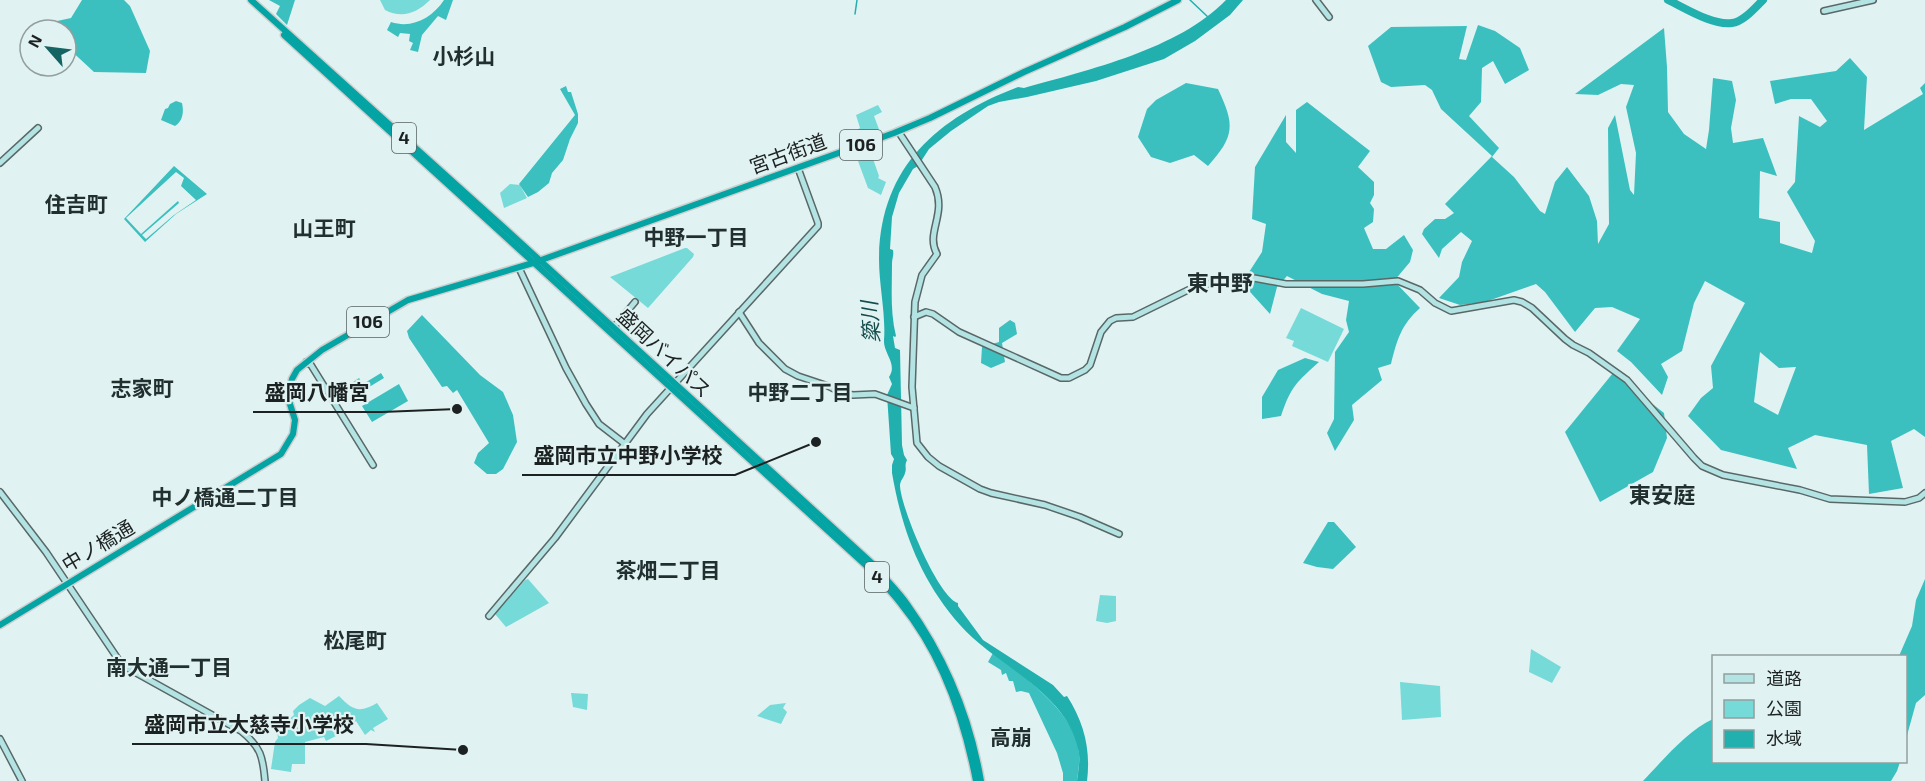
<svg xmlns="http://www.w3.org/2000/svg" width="1925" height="781" viewBox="0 0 1925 781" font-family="'Exo 2','Noto Sans JP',sans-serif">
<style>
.green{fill:#76dad8}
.forest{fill:#3bc0bf;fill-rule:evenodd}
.water{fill:#22b0af}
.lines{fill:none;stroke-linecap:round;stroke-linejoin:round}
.stream{stroke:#22b0af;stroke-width:1.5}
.river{stroke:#22b0af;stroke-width:8}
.secondary-casing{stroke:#596867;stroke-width:8}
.highway-casing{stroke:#cdcece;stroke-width:9}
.secondary{stroke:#b3e4e3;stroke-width:5}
.highway{stroke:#03a4a3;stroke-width:6}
.labels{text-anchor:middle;stroke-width:4.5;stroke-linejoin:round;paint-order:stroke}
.shield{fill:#e1f2f2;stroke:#576060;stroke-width:1.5}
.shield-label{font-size:18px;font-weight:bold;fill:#1c2221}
.street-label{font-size:20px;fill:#1c2221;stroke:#e1f2f2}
.neighbourhood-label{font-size:21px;font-weight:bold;fill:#222f2f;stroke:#e1f2f2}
.water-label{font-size:21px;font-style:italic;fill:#144c4c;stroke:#e1f2f2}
.quarter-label{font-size:22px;font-weight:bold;fill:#222f2f;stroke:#e1f2f2}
.leader{fill:none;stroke:#1c2221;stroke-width:2}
.callout-dot{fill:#1c2221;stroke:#e1f2f2;stroke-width:2}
.callout-label{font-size:21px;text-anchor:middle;font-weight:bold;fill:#1c2221;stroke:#e1f2f2;stroke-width:4.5;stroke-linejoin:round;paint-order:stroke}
</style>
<rect width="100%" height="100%" fill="#e1f2f2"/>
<!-- green -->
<g class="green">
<path d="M380,0H430C417,13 402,19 385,10Z"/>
<polygon points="878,105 882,112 874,116 880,132 860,139 857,130 860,128 856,115"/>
<polygon points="872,156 879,176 878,178 886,182 881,195 868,188 858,161"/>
<polygon points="510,184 520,185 527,198 504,208 500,193"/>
<polygon points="685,248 687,248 694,254 693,257 648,308 610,277"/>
<polygon points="1301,308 1344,329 1328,362 1292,346 1294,341 1286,338"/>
<polygon points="528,579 549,603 506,627 495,614 525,580"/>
<polygon points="1100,595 1116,596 1116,621 1107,623 1096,621"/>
<polygon points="1531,649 1561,667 1552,683 1529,672"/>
<polygon points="1400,682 1440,686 1441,717 1402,720"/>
<polygon points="571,693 588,694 587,710 573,707"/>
<path d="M339,696C353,711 360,713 377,703L388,719L373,728L375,732L371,730L365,735L356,721L340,734L326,741L324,737L305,742V764H292L291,772L271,769L275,742L278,738L276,725L286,722L294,715L293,711L299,705L310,698L325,706Z"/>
<polygon points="786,703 783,708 787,712 781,724 757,716 770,705"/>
</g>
<!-- forest -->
<g class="forest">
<polygon points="82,0 124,0 130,6 150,51 146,73 94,72 66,46 66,30 60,30 57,21 71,18"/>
<polygon points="269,0 295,0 287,25 276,14 280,6"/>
<path d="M444,0H453L446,20L438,16L422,35L418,52L410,50L413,43L409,41L410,34L400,33L398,37L387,30L391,22C412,29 432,18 444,0Z"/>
<path d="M1478,25L1495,31L1520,48L1529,70L1505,84L1493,61L1482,68L1481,102L1469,116L1499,148L1492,157L1514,177L1540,211L1545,214L1555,182L1567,167L1589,196L1597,221L1598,244L1609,224L1608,128L1615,115L1630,190L1634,195L1636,153L1626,107L1634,85L1621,84L1598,95L1575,94L1664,28L1667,67L1668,112L1684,134L1706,149L1709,130L1713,78L1732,81L1736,100L1731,128L1733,143L1763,138L1777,176L1760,171L1759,218L1780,222V243L1812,253L1815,241L1787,192L1795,182L1799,116L1820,127L1827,121L1811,99H1791L1775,104L1770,81L1836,71L1850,58L1867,77L1864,130L1923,94L1920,88L1925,83V437L1914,429L1891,441L1903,488L1869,494L1867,445L1815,435L1788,448L1797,469L1721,450L1688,416L1701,398L1713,388L1711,366L1745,303L1705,281L1694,303L1682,351L1661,364L1668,377L1662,395L1631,362L1617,351L1640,319L1612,307L1595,308L1575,332L1545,292L1536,284L1485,302L1460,305L1439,298L1459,277L1462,262L1472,241L1461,232L1442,249L1439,258L1422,234L1424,229L1435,219H1445L1454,213L1445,204L1492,156L1441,109L1432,90L1425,85L1391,87L1381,82L1368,46L1391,27L1467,26L1459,59L1466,60ZM1760,352L1779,368L1796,367L1778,415L1754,402Z"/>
<path d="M1186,83L1218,89C1235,125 1235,136 1208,166L1194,155L1170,163L1151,157L1138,137L1147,109L1156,100Z"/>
<polygon points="566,86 568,92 571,92 578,114 578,123 570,139 563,160 552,173 549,183 538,192 528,197 519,184 575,115 560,89"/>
<path d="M176,101L182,103C184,112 183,121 175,126L161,120L165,109L168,108L170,104Z"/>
<path d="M1307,102L1370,151L1358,167L1374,182V195L1370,203L1374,209L1373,222L1364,228L1373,249H1386L1404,235L1413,250L1410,262L1394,281L1420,308C1401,325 1397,340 1391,364L1378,368L1382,380L1352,405L1354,420L1335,451L1327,433L1334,419L1335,352L1349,332L1346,320L1349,301L1322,294L1287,276L1277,287L1270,314L1242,283L1262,252L1266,224L1252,219L1255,167L1286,115V142L1296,153V110Z"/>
<path d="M174,166L207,194L176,214L145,242L124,219ZM176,172L184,178L181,186L196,200L174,215L146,239L142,235L179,203L178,201L141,234L126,218Z"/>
<polygon points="422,315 480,375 503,392 513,415 517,442 503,469 496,474 487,474 474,463 478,453 489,443 457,390 453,393 447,386 442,387 409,338 407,331"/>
<polygon points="1010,320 1015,323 1017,334 1002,343 1005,362 991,368 981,363 982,347 999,342 999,328"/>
<path d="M1305,358L1319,362C1297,382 1291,386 1281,416L1262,419V397L1278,370Z"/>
<polygon points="381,373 384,378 356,395 350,384 359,378 363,384"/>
<polygon points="1613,373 1664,413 1667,438 1653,472 1600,502 1565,432"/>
<polygon points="399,384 408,401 372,422 362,406"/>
<polygon points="1328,522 1334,522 1356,547 1333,569 1317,567 1303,563"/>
<polygon points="1925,579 1925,695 1916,703 1906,739 1906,656 1899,656 1912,626 1916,600"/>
<path d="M993,653C1022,675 1077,714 1079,753C1080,762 1078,772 1077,781H1063V773L1057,753L1029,693L1021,691L1016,692L1013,681H1009L1006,673L1002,675L1001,670L988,662Z"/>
<path d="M1713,719L1714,762H1900L1897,771L1891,781H1643C1663,760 1687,731 1713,719Z"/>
</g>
<!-- water -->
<path class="water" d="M1226,0H1243L1230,15L1195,41L1164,59L1096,81L1027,97L999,102L988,106L951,131L929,149L918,166L913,169L899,193L892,217L890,249L893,250C894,256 892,258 892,264C892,288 890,312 896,336L895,337L893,336L895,348L900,350L902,445L904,455L907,460C904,466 907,468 905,473C904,478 900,480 900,486C901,508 938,597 958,603V606L983,640L1053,685L1064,697L1067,696C1084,722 1091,750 1087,781H1077C1078,771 1081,759 1078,749C1066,691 996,666 960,625C921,581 902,531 892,473V465L894,459L891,454L887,395L892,384L889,377C898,364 883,353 884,340C886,314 879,286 879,259C880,167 937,118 1018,87L1024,88C1088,70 1179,49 1226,0Z"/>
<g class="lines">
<!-- stream -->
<g class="stream">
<polyline points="1190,0 1209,18"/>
<polyline points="855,14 857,0"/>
</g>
<!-- river -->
<path class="river" d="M1668,0C1685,8 1713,26 1732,23C1743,22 1755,8 1763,0"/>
<!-- secondary casing -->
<g class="secondary-casing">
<g id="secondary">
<polyline points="1316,0 1329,17"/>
<polyline points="1824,11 1873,0"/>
<path d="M898,131L935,187C947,215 925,233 937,254L922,275L915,302L912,387L917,443L928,457L939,466L980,489L991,493L1045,505L1080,517L1119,534"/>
<polyline points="0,163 38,128"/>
<polyline points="519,268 566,368 586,404 599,424 625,444"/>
<polyline points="739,312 759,343 785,369 798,376 828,386 842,393 853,395 875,394 914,408"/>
<polyline points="914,317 926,312 933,314 959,332 1061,378 1069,378 1085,370 1090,365 1101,332 1110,321 1116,318 1133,317 1188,290 1215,282 1243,276 1286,284 1363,284 1398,281 1420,290 1435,303 1451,311 1514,300 1522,302 1532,308 1565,339 1573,345 1589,353 1627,380 1694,458 1702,466 1723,475 1800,490 1830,499 1905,502 1919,498 1925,493"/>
<polyline points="613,328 635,302"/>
<polyline points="306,362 311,365 373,465"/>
<path d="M0,492L46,552L122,665L241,731C261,747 263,757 265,781"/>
<polyline points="489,616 555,538 647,414 818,226 818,223 798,168"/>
<polyline points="0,739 22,781"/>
</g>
</g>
<!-- highway casing -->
<g class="highway-casing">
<g id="highway">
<path d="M251,0L511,234L875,566C885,579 898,591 907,604C945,657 970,717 981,781"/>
<path d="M284,35L871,570C881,581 892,592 901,604C942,654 964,719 976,781"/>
<polyline points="0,625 281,454 293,434 295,420 289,401 290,387 292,379 297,370 322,350 408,300 533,263 894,133 930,118 1024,72 1125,27 1178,0"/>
</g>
</g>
<!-- secondary -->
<use href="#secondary" class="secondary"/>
<!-- highway -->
<use href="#highway" class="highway"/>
</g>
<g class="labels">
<!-- shield labels -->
<g class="shield">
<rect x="392" y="123" width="24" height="30" rx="4.5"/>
<rect x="840" y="130" width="42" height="30" rx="4.5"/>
<rect x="347" y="307" width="42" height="30" rx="4.5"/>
<rect x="865" y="562" width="24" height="30" rx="4.5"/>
</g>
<g class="shield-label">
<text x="404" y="144">4</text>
<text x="861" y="151">106</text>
<text x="368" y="328">106</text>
<text x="877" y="583">4</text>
</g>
<!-- street labels -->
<g class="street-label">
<text transform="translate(788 154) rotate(-20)" y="7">宮古街道</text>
<text transform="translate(664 353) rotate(43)" y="7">盛岡バイパス</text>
<text transform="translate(98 546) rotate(-31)" y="7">中ノ橋通</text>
</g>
<!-- neighbourhood labels -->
<g class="neighbourhood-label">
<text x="464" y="64">小杉山</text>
<text x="76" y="212">住吉町</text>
<text x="324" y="236">山王町</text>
<text x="696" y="245">中野一丁目</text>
<text x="142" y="396">志家町</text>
<text x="800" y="400">中野二丁目</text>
<text x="225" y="505">中ノ橋通二丁目</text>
<text x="668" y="578">茶畑二丁目</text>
<text x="355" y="648">松尾町</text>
<text x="169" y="675">南大通一丁目</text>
<text x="1011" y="745">高崩</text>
</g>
<!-- water labels -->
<g class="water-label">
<text transform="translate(871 322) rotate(-94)" y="7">簗川</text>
</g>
<!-- quarter labels -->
<g class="quarter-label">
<text x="1220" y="291">東中野</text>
<text x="1662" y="503">東安庭</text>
</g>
</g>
<!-- callouts -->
<path class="leader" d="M457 409L382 412H253M816 442L735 475H522M463 750L366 744H132"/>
<g class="callout-dot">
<circle cx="457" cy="409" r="6"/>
<circle cx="816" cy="442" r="6"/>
<circle cx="463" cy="750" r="6"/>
</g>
<g class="callout-label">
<text x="317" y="400">盛岡八幡宮</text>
<text x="628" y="463">盛岡市立中野小学校</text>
<text x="249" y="732">盛岡市立大慈寺小学校</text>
</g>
<!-- legend -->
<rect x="1712" y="655" width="195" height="108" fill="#e1f2f2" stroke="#929f9e" stroke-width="1.5"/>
<rect x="1724" y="674" width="30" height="9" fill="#b3e4e3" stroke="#929f9e" stroke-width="1.5"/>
<text x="1766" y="685" font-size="18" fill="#1c2221">道路</text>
<rect x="1724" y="700" width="30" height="18" fill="#76dad8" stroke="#929f9e" stroke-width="1.5"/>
<text x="1766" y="715" font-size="18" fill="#1c2221">公園</text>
<rect x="1724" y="730" width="30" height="18" fill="#22b0af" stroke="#929f9e" stroke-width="1.5"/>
<text x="1766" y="745" font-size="18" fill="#1c2221">水域</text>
<!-- north arrow -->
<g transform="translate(48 48) rotate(298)"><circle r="28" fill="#e1f2f2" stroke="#929f9e" stroke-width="1.5"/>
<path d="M0-4.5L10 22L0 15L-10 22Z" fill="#146463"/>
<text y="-9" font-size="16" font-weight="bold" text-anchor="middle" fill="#1c2221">N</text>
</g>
</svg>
